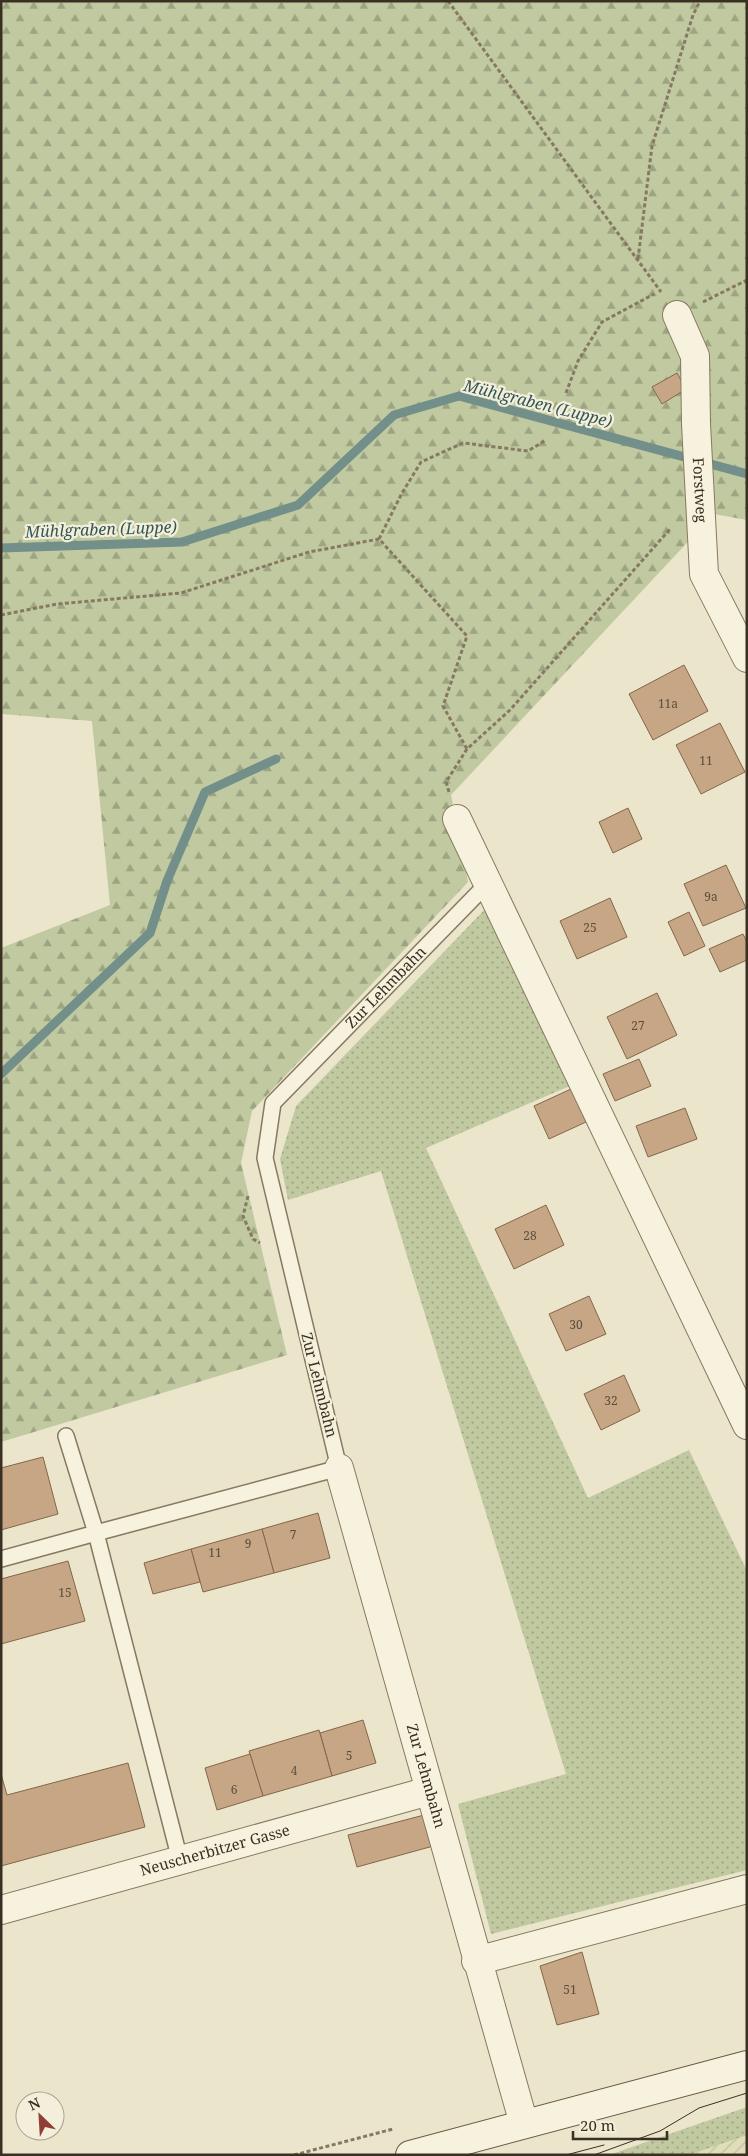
<svg xmlns="http://www.w3.org/2000/svg" width="748" height="2156" viewBox="0 0 748 2156" font-family="'Noto Serif',serif">
<style>
.farmland{fill:url(#farmland-furrows)}
.grass{fill:url(#grass-dots)}
.forest{fill:url(#forest-firs)}
.lines{fill:none;stroke-linecap:round;stroke-linejoin:round}
.stream{stroke:#728f8a;stroke-width:9}
.building{fill:#c6a685;stroke:#846649}
.lane-casing{stroke:#877961;stroke-width:18}
.street-casing{stroke:#877961;stroke-width:30}
.secondary-casing{stroke:#695a44;stroke-width:30}
.path{stroke:#877961;stroke-width:3;stroke-dasharray:4 2.5;stroke-linecap:butt}
.lane{stroke:#f7f2de;stroke-width:15}
.street{stroke:#f7f2de;stroke-width:28}
.secondary{stroke:#f7f2de;stroke-width:28}
.tram{stroke:#393023;stroke-width:1}
.labels{text-anchor:middle;stroke-width:4.5;stroke-linejoin:round;paint-order:stroke}
.number-label{font-size:12px;fill:#5c4e3c}
.street-label{font-size:15px;fill:#393023;stroke:#f3efda}
.water-label{font-size:16px;font-style:italic;fill:#335657;stroke:#f3efda}
</style>
<defs>
<pattern id="farmland-furrows" width="10" height="10" patternUnits="userSpaceOnUse" patternTransform="scale(1.25)"><rect width="10" height="10" fill="#e0deb9"/><path d="M-1 1l2-2M0 10L10 0M9 11l2-2" fill="none" stroke="#c1bf9f"/></pattern>
<pattern id="grass-dots" width="8" height="8" patternUnits="userSpaceOnUse" patternTransform="scale(1.25)"><rect width="8" height="8" fill="#c0c9a0"/><path d="M2 2h.1M6 6h.1" fill="none" stroke="#9da482" stroke-width="1.8" stroke-linecap="round"/></pattern>
<pattern id="forest-firs" width="22" height="20" patternUnits="userSpaceOnUse" patternTransform="scale(1.25)"><rect width="22" height="20" fill="#c0c9a0"/><path d="M5 1l3.5 6h-7zM16 11l3.5 6h-7z" fill="#9da482"/></pattern>
</defs>
<rect width="100%" height="100%" fill="#ebe5cb"/>
<!-- farmland -->
<polygon class="farmland" points="747,2135 747,2155 689,2155"/>
<!-- grass -->
<g class="grass">
<polygon points="489,905 572,1085 426,1148 588,1498 689,1450 747,1571 747,1870 491,1934 458,1804 566,1774 381,1171 288,1200 280,1159 296,1106"/>
<polygon points="747,2107 747,2135 689,2155 609,2155"/>
</g>
<!-- forest -->
<polygon class="forest" points="1,1 747,1 747,520 714,514 451,795 468,882 252,1111 241,1163 287,1355 1,1442 1,948 110,905 92,721 1,714"/>
<g class="lines">
<!-- stream -->
<g class="stream">
<polyline points="1,548 182,542 298,505 394,415 459,396 747,474"/>
<polyline points="1,1074 150,933 167,881 205,792 276,759"/>
</g>
</g>
<!-- building -->
<g class="building">
<polygon points="677,373 686,389 662,404 652,387"/>
<polygon points="684,665 708,711 653,740 629,694"/>
<polygon points="720,723 745,772 701,794 676,745"/>
<polygon points="628,808 642,839 613,853 599,822"/>
<polygon points="726,865 746,908 703,926 684,884"/>
<polygon points="610,898 627,937 577,959 560,921"/>
<polygon points="689,912 705,946 684,956 668,922"/>
<polygon points="743,934 747,942 747,960 720,972 709,949"/>
<polygon points="657,993 677,1035 627,1059 607,1017"/>
<polygon points="639,1059 651,1086 615,1101 603,1074"/>
<polygon points="571,1089 586,1122 549,1139 534,1106"/>
<polygon points="685,1108 697,1139 648,1157 636,1126"/>
<polygon points="546,1205 564,1245 514,1269 495,1229"/>
<polygon points="589,1296 606,1334 566,1351 549,1314"/>
<polygon points="624,1375 640,1411 601,1430 584,1394"/>
<polygon points="43,1457 58,1514 1,1530 1,1468"/>
<polygon points="318,1513 330,1558 274,1573 262,1529"/>
<polygon points="262,1529 274,1573 203,1592 191,1549"/>
<polygon points="191,1549 200,1582 153,1594 144,1563"/>
<polygon points="68,1561 85,1621 1,1644 1,1579"/>
<polygon points="363,1720 376,1763 332,1776 320,1733"/>
<polygon points="319,1730 332,1776 263,1796 249,1751"/>
<polygon points="250,1754 263,1796 217,1810 205,1768"/>
<polygon points="128,1763 145,1827 1,1866 1,1774 7,1795"/>
<polygon points="428,1814 437,1845 357,1867 348,1835"/>
<polygon points="582,1952 599,2014 557,2025 540,1966"/>
</g>
<g class="lines">
<!-- lane casing -->
<g class="lane-casing">
<g id="lane">
<polyline points="1,1559 96,1533 66,1436"/>
<path id="s1" d="M180,1860L96,1533L339,1468L265,1158L273,1103L488,883"/>
</g>
</g>
<!-- street casing -->
<g class="street-casing">
<g id="street">
<path id="s2" d="M677,315L695,356L696,424L704,574L747,658"/>
<polyline points="457,819 747,1425"/>
<path id="s3" d="M339,1468L524,2124"/>
<path id="s4" d="M1,1910L429,1791"/>
<polyline points="476,1961 747,1889"/>
</g>
</g>
<!-- secondary casing -->
<g class="secondary-casing">
<polyline id="secondary" points="410,2155 747,2065"/>
</g>
<!-- path -->
<g class="path">
<polyline points="448,1 661,292"/>
<polyline points="638,259 652,146 693,15 700,1"/>
<polyline points="703,302 747,280"/>
<polyline points="566,393 578,361 602,322 654,294"/>
<polyline points="379,539 402,493 421,462 463,443 528,451 546,440"/>
<polyline points="1,615 57,604 181,593 309,552 379,539 467,636 443,706 467,749"/>
<polyline points="449,792 446,782 467,749 510,710 671,528"/>
<polyline points="248,1196 243,1216 253,1239 260,1243"/>
<polyline points="294,2155 393,2129"/>
</g>
<!-- lane -->
<use href="#lane" class="lane"/>
<!-- street -->
<use href="#street" class="street"/>
<!-- secondary -->
<use href="#secondary" class="secondary"/>
<!-- tram -->
<g class="tram">
<polyline points="566,2155 604,2145"/>
<polyline points="594,2155 660,2131 699,2108 747,2093"/>
</g>
</g>
<g class="labels">
<!-- number labels -->
<g class="number-label">
<text x="668" y="708">11a</text>
<text x="706" y="765">11</text>
<text x="711" y="901">9a</text>
<text x="590" y="932">25</text>
<text x="638" y="1030">27</text>
<text x="530" y="1240">28</text>
<text x="576" y="1329">30</text>
<text x="611" y="1405">32</text>
<text x="293" y="1539">7</text>
<text x="248" y="1548">9</text>
<text x="215" y="1557">11</text>
<text x="65" y="1597">15</text>
<text x="349" y="1760">5</text>
<text x="294" y="1775">4</text>
<text x="234" y="1794">6</text>
<text x="570" y="1994">51</text>
</g>
<!-- street labels -->
<g class="street-label">
<text dy="5" stroke="none"><textPath href="#s2" startOffset="179">Forstweg</textPath></text>
<text dy="5" stroke="none"><textPath href="#s1" startOffset="1125">Zur Lehmbahn</textPath></text>
<text transform="translate(319 1385) rotate(76)" y="5">Zur Lehmbahn</text>
<text dy="5" stroke="none"><textPath href="#s3" startOffset="320">Zur Lehmbahn</textPath></text>
<text dy="5" stroke="none"><textPath href="#s4" startOffset="222">Neuscherbitzer Gasse</textPath></text>
</g>
<!-- water labels -->
<g class="water-label">
<text transform="translate(538 403) rotate(14)" y="6">Mühlgraben (Luppe)</text>
<text transform="translate(101 529) rotate(-2)" y="6">Mühlgraben (Luppe)</text>
</g>
</g>
<!-- border -->
<rect width="748" height="2156" fill="none" stroke="#393023" stroke-width="5"/>
<!-- north arrow -->
<g transform="translate(40 2116) rotate(335)"><circle r="24" fill="#f3efda" stroke="#a9a391"/>
<path d="M0-4L9 19L0 12L-9 19Z" fill="#913e36"/>
<text y="-8" font-size="14" font-weight="bold" text-anchor="middle" fill="#393023">N</text>
</g>
<!-- scale -->
<path d="M573 2131v8h94v-8" fill="none" stroke="#393023" stroke-width="2.5"/>
<text x="580" y="2131" font-size="15" fill="#393023" stroke="#f3efda" stroke-width="4" paint-order="stroke">20 m</text>
</svg>
